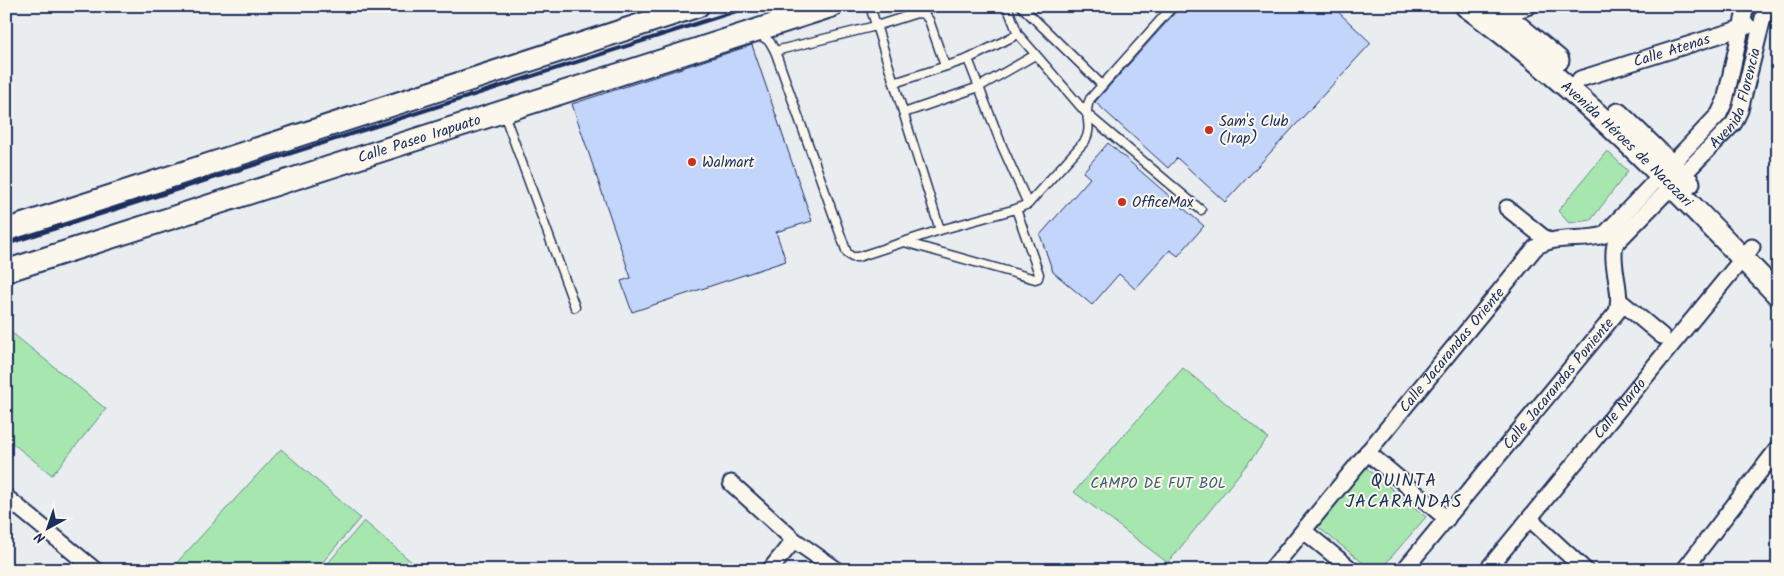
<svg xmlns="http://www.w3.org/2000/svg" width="1784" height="576" viewBox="0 0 1784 576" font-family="Kalam,sans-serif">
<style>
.green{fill:#a7e7af;stroke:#618b86}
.building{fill:#c3d5fb;stroke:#1b2f5e}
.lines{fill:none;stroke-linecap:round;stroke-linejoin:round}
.service-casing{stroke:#1b2f5e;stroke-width:11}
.minor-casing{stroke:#1b2f5e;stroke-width:19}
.secondary-casing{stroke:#1b2f5e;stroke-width:25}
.service{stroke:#fbf7ec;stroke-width:8}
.minor{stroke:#fbf7ec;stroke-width:15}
.secondary{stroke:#fbf7ec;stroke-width:21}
.rail{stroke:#1b2f5e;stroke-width:4}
.poi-dot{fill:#c8321e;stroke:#fbf7ec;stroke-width:2}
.labels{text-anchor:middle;stroke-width:4;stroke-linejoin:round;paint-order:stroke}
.street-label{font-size:15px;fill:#1b2f5e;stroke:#fbf7ec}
.poi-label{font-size:15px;fill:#1b2f5e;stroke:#fbf7ec;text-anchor:start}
.park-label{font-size:15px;fill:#3e5d72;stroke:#fbf7ec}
.quarter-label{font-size:18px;letter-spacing:1px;fill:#1b2f5e;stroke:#fbf7ec}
</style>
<rect width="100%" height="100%" fill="#eaedf0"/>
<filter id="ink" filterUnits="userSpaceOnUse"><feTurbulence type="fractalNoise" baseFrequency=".02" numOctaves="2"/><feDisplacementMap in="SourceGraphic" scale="10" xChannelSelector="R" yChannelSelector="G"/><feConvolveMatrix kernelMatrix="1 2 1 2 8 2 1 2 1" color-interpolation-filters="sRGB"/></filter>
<g filter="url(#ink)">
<!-- green -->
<g class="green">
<polygon points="1607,151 1628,171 1591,220 1569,223 1558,211"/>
<polygon points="6,328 106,409 52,475 6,438"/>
<polygon points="1183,368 1268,438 1168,563 1074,492"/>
<polygon points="281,449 360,518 316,570 170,570"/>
<polygon points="1365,467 1426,517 1380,570 1372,570 1318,527"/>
<polygon points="364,521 421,570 322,570"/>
</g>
<!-- building -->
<g class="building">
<polygon points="1181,6 1332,6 1371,43 1225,202 1177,158 1168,168 1095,102"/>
<polygon points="752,45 812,221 776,232 786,261 632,312 621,281 631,278 572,104"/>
<polygon points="1108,143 1204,226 1178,256 1170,250 1135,289 1119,274 1092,305 1053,272 1040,235 1090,178 1083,172"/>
</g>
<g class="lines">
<!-- service casing -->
<g class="service-casing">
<g id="service">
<polyline points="870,6 940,230"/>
<polyline points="1007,6 1018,34 1087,114 1201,210"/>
<polyline points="1021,6 1102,85"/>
<path d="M759,34L770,42L775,51L847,253L852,257H858L940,230L1016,209L1028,204L1085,141C1094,125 1082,114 1090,99L1173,6"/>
<polyline points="775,51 876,26 917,13 924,14 929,20 945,66"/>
<polyline points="968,59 1002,146 1028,204"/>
<polyline points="894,83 968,59 1018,34"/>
<polyline points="904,113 979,87 1035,55"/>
<polyline points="504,114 575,307"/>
<polyline points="904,242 1035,279 1038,278 1039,274 1016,209"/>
</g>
</g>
<!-- minor casing -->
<g class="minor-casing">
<g id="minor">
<polyline points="1504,15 1529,6"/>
<path id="s1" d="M1580,79L1748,26"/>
<polyline points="1507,208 1548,241"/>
<polyline points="1620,301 1662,336"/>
<polyline points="1367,452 1447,519"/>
<polyline points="731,483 794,540 837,570"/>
<polyline points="6,497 95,570"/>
<polyline points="1530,519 1585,570"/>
<polyline points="1304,531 1352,570"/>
<polyline points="770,570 794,540"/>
<path id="s2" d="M1271,570L1535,248C1553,234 1582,242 1604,235L1719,114L1725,101L1746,6"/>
<path id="s3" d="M1404,570L1617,312C1623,289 1610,267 1615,244L1734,123L1740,110L1766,6"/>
<path id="s4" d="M1487,570L1752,247"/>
<polyline points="1684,570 1778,448"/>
</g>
</g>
<!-- secondary casing -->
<g class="secondary-casing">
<g id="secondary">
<path id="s5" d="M1466,6C1581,89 1680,193 1778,295"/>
<polyline points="1493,6 1558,60"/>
<polyline points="1618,114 1689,183"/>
<polyline points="6,230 698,6"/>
<path id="s6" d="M6,271L832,6"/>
</g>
</g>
<!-- service -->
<use href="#service" class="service"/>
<!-- minor -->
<use href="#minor" class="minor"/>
<!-- secondary -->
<use href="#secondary" class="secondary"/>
<!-- rail -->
<polyline class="rail" points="6,244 752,6"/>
</g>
</g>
<!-- markers -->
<g class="poi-dot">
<circle cx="1209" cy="130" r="5"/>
<circle cx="692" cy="162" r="5"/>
<circle cx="1122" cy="202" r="5"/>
</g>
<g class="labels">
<!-- street labels -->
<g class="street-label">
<text dy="5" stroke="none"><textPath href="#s1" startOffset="96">Calle Atenas</textPath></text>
<text dy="5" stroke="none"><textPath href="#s3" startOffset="596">Avenida Florencia</textPath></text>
<text dy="5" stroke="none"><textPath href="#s6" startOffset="434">Calle Paseo Irapuato</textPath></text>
<text dy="5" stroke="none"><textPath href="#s5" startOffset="212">Avenida Héroes de Nacozari</textPath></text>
<text dy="5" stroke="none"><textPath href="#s2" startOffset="285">Calle Jacarandas Oriente</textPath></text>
<text dy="5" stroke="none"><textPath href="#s3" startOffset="242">Calle Jacarandas Poniente</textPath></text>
<text dy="5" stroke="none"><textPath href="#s4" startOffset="209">Calle Nardo</textPath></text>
</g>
<!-- poi labels -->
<g class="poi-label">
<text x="1219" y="126">Sam's Club<tspan x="1219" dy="17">(Irap)</tspan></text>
<text x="702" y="167">Walmart</text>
<text x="1132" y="207">OfficeMax</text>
</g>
<!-- park labels -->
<g class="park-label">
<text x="1158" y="488">CAMPO DE FUT BOL</text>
</g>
<!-- quarter labels -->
<g class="quarter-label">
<text x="1404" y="486">QUINTA<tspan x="1404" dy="21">JACARANDAS</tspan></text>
</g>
</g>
<!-- margin -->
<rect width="1784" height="576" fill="none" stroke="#fbf7ec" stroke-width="25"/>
<rect x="12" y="12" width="1759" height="551" fill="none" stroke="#1b2f5e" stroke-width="2" filter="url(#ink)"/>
<!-- north arrow -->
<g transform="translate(48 528) rotate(220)" stroke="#fbf7ec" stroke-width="4" paint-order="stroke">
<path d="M0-4L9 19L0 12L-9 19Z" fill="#1b2f5e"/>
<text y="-8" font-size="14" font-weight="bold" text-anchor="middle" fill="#1b2f5e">N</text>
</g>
</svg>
